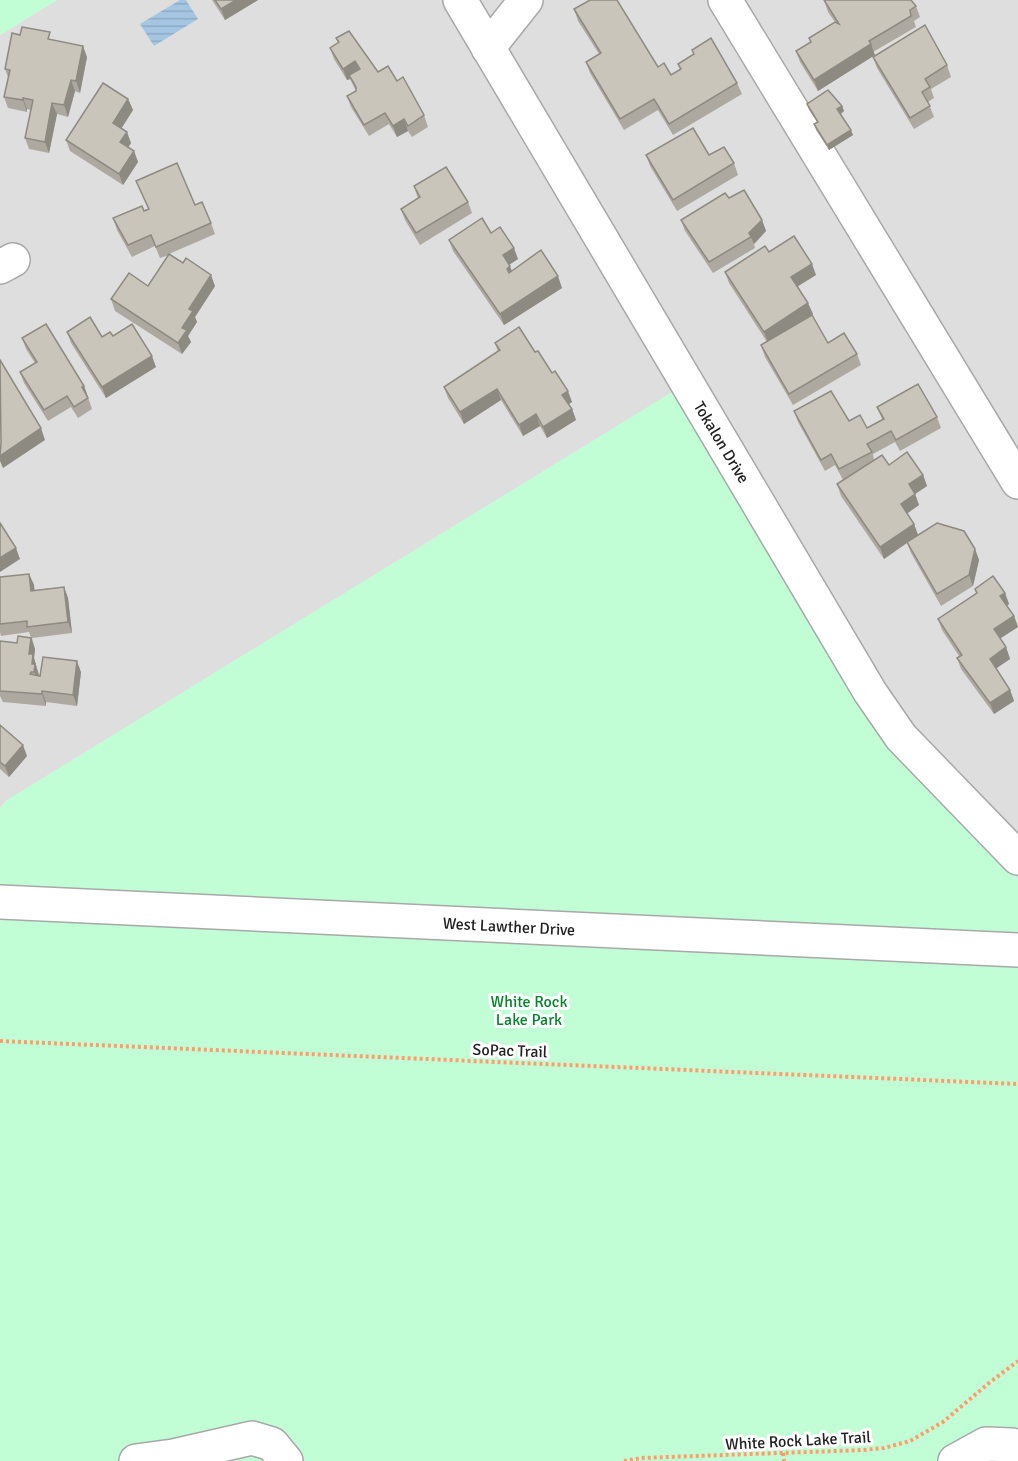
<svg xmlns="http://www.w3.org/2000/svg" width="1018" height="1461" viewBox="0 0 1018 1461" font-family="Signika,sans-serif">
<style>
.residential{fill:#dfdede}
.park{fill:#c2fed5}
.water{fill:url(#water-rules)}
.lines{fill:none;stroke-linecap:round;stroke-linejoin:round}
.minor-casing{stroke:#a8a8a8;stroke-width:36}
.path{stroke:#ff9c6b;stroke-width:4;stroke-dasharray:3 3;stroke-linecap:butt}
.minor{stroke:#fff;stroke-width:33}
.wall{fill:#aea9a0}
.shaded-wall{fill:#8d8a82}
.building{fill:#cac5ba;stroke:#8d8a82;stroke-width:1.5}
.labels{text-anchor:middle;stroke-width:6;stroke-linejoin:round;paint-order:stroke}
.street-label{font-size:16px;fill:#212121;stroke:#fff}
.park-label{font-size:16px;fill:#04852c;stroke:#fff}
</style>
<defs>
<pattern id="water-rules" width="6" height="5" patternUnits="userSpaceOnUse" patternTransform="scale(1.5)"><rect width="6" height="5" fill="#a5c6e3"/><path d="M0 2.5h6" fill="none" stroke="#8eaac2"/></pattern>
</defs>
<rect width="100%" height="100%" fill="#f2f1e7"/>
<!-- residential -->
<polygon class="residential" points="57,0 1018,0 1018,879 956,814 7,800 0,808 0,35"/>
<!-- park -->
<g class="park">
<polygon points="0,0 57,0 0,35"/>
<polygon points="677,389 956,814 1018,879 1018,1461 0,1461 0,808 7,800"/>
</g>
<!-- water -->
<polygon class="water" points="180,0 186,0 198,19 154,46 140,24"/>
<g class="lines">
<!-- minor casing -->
<g class="minor-casing">
<g id="minor">
<polyline points="460,0 870,692 901,737 1018,858"/>
<polyline points="725,0 1018,482"/>
<polyline points="488,48 526,0"/>
<polyline points="0,267 13,260"/>
<polyline points="0,902 1018,950"/>
<polyline points="136,1461 173,1456 252,1438 272,1444 286,1461"/>
<polyline points="955,1461 986,1444 1012,1445 1018,1452"/>
</g>
</g>
<!-- path -->
<g class="path">
<polyline points="0,1041 1018,1084"/>
<polyline points="783,1453 784,1461"/>
<polyline points="624,1461 641,1458 863,1450 884,1448 910,1441 943,1422 989,1383 1018,1361"/>
</g>
<!-- minor -->
<use href="#minor" class="minor"/>
</g>
<!-- wall -->
<g class="wall">
<polygon points="212,0 258,0 225,20"/>
<polygon points="824,0 916,6 920,17 914,21 916,27 873,52 875,55 818,91 800,62 796,51 811,42 809,38 835,22 828,12"/>
<polygon points="574,9 658,67 671,75 680,69 678,64 694,54 692,50 737,83 742,94 673,135 658,110 624,130 590,73 586,62 599,54 578,21"/>
<polygon points="20,35 52,40 87,57 80,93 75,91 68,117 57,114 49,153 29,149 25,138 31,110 27,109 27,112 8,108 4,97 8,77 5,69"/>
<polygon points="336,38 378,72 397,81 424,115 428,127 412,137 408,131 397,137 389,124 369,136 351,107 347,96 356,91 350,79 347,80 334,59 330,48 338,43"/>
<polygon points="873,57 947,65 951,77 931,89 934,98 928,102 934,117 914,129 877,68"/>
<polygon points="128,99 133,110 121,129 131,143 128,147 134,151 138,162 123,185 70,151 66,140"/>
<polygon points="807,104 842,106 844,111 841,114 853,135 829,150 816,130 814,124 817,122 809,110"/>
<polygon points="646,155 709,155 734,163 738,175 677,211 650,166"/>
<polygon points="136,181 195,205 211,223 215,234 169,254 215,286 195,317 197,322 188,336 191,342 182,354 115,311 111,299 148,286 169,255 160,258 155,246 132,257 117,230 113,218 148,209"/>
<polygon points="414,186 468,202 472,213 420,245 405,220 401,209 418,199"/>
<polygon points="729,198 762,220 766,231 754,244 755,248 713,273 685,231 681,220"/>
<polygon points="491,233 518,259 509,265 512,271 562,288 504,325 453,251 449,240"/>
<polygon points="769,252 816,275 798,286 813,314 809,317 828,343 857,354 861,365 793,405 765,357 761,345 767,342 729,283 725,272"/>
<polygon points="67,332 102,337 113,336 156,367 106,398 71,343"/>
<polygon points="22,338 84,386 92,409 78,418 71,407 48,421 24,383 20,372 35,363 26,349"/>
<polygon points="495,343 535,352 552,373 572,402 568,404 572,409 576,420 547,438 540,426 523,436 501,400 464,424 448,398 444,387 498,352"/>
<polygon points="877,407 937,417 941,428 900,451 895,442 873,454 874,460 923,475 927,486 915,494 919,505 907,513 914,524 918,535 975,549 979,560 973,586 941,606 911,553 907,543 884,559 841,496 837,484 843,480 835,465 825,471 798,422 794,411 849,421 867,428 882,419"/>
<polygon points="29,574 34,585 34,590 64,587 68,598 72,633 32,638 35,649 34,658 39,675 81,672 77,706 46,702 46,706 3,702 0,696 0,641 17,643 31,638 29,632 1,636 0,632 0,577"/>
<polygon points="975,589 1005,593 1009,604 1007,606 1014,616 1018,627 1000,638 1006,647 1010,659 996,668 1010,690 1014,701 994,714 961,669 957,658 959,656 942,630 938,619 976,593"/>
<polygon points="0,725 27,756 9,777 0,769"/>
</g>
<!-- shaded-wall -->
<g class="shaded-wall">
<polygon points="236,0 258,0 225,20 221,9"/>
<polygon points="871,44 875,55 818,91 814,80"/>
<polygon points="83,46 87,57 80,93 76,81"/>
<polygon points="355,61 360,72 349,75 350,79 347,80 343,69"/>
<polygon points="71,80 75,91 68,117 64,105"/>
<polygon points="23,98 27,109 27,112 23,100"/>
<polygon points="128,99 133,110 117,135 113,123"/>
<polygon points="52,103 57,114 49,153 45,142"/>
<polygon points="842,106 844,111 839,115 837,109"/>
<polygon points="404,119 408,131 397,137 393,126"/>
<polygon points="851,130 853,135 829,150 827,145"/>
<polygon points="127,132 131,143 124,154 120,142"/>
<polygon points="134,151 138,162 123,185 119,174"/>
<polygon points="762,220 766,231 754,244 749,233"/>
<polygon points="514,248 518,259 507,266 503,255"/>
<polygon points="812,264 816,275 795,288 791,277"/>
<polygon points="510,266 514,278 511,280 507,269"/>
<polygon points="211,275 215,286 195,317 197,322 188,336 191,342 182,354 178,343 182,328 189,309"/>
<polygon points="558,276 562,288 504,325 500,314"/>
<polygon points="808,303 813,314 768,343 764,332"/>
<polygon points="152,356 156,367 106,398 102,387"/>
<polygon points="84,386 88,397 86,398 82,387"/>
<polygon points="497,389 501,400 464,424 460,412"/>
<polygon points="568,391 572,402 566,406 562,395"/>
<polygon points="572,409 576,420 547,438 543,427"/>
<polygon points="536,414 540,426 523,436 519,425"/>
<polygon points="41,428 45,440 3,468 0,461 0,456"/>
<polygon points="923,475 927,486 915,494 919,505 905,515 901,504 909,484"/>
<polygon points="914,524 918,535 884,559 880,547"/>
<polygon points="16,548 20,559 0,572 0,558"/>
<polygon points="975,549 979,560 973,586 969,575"/>
<polygon points="29,574 34,585 36,602 31,591"/>
<polygon points="64,587 68,598 72,633 68,622"/>
<polygon points="1005,593 1009,604 1004,607 1000,596"/>
<polygon points="1014,616 1018,627 998,640 994,629"/>
<polygon points="31,638 35,649 34,658 39,676 38,683 29,654"/>
<polygon points="1006,647 1010,659 994,670 990,659"/>
<polygon points="77,661 81,672 77,706 73,695"/>
<polygon points="1010,690 1014,701 994,714 990,703"/>
<polygon points="42,691 46,702 46,706 42,694"/>
<polygon points="23,745 27,756 9,777 5,766"/>
</g>
<!-- building -->
<g class="building">
<polygon points="215,0 236,0 221,9"/>
<polygon points="590,0 617,0 658,67 664,63 671,75 681,69 678,64 694,54 692,50 711,38 737,83 669,124 654,99 620,119 586,62 601,53 574,9"/>
<polygon points="824,0 911,0 916,6 910,10 911,16 869,41 871,44 814,80 796,51 811,42 809,38 835,22 839,24"/>
<polygon points="925,25 947,65 925,79 930,87 922,92 930,106 910,118 873,57"/>
<polygon points="22,27 50,32 48,39 83,46 76,81 71,80 64,105 52,103 45,142 25,138 33,100 23,98 23,100 4,97 10,70 5,69 12,33 20,35"/>
<polygon points="349,31 378,72 388,66 397,81 403,77 424,115 408,126 404,119 393,126 385,113 364,125 347,96 356,91 356,87 349,75 360,69 355,61 343,69 330,48 339,42 336,38"/>
<polygon points="103,83 128,99 113,123 127,132 120,142 134,151 119,174 66,140"/>
<polygon points="828,90 842,106 837,109 851,130 827,145 814,124 818,122 807,104"/>
<polygon points="693,128 709,155 724,147 734,163 673,200 646,155"/>
<polygon points="177,163 195,205 202,202 211,223 156,247 151,235 128,245 113,218 142,206 144,211 149,209 136,181"/>
<polygon points="446,167 468,202 416,233 401,209 420,197 414,186"/>
<polygon points="744,190 762,220 749,233 751,237 709,262 681,220 725,193 729,198"/>
<polygon points="482,218 491,233 500,227 514,248 503,255 510,266 507,269 509,273 541,250 558,276 500,314 449,240"/>
<polygon points="794,236 812,264 791,277 808,303 764,332 725,272 765,246 769,252"/>
<polygon points="169,254 183,263 186,258 211,275 189,309 193,311 182,328 187,330 178,343 111,299 129,273 148,286"/>
<polygon points="812,315 828,343 844,333 857,354 789,394 761,345"/>
<polygon points="90,317 102,337 110,332 113,336 132,324 152,356 102,387 67,332"/>
<polygon points="46,324 84,386 82,387 88,398 74,407 67,396 44,410 20,372 37,362 22,338"/>
<polygon points="519,327 535,352 538,351 552,373 555,371 568,391 562,395 572,409 543,427 536,414 519,425 497,389 460,412 444,387 500,350 495,343"/>
<polygon points="0,360 41,428 0,456 1,443"/>
<polygon points="918,384 937,417 896,440 891,431 867,444 872,452 839,469 831,454 821,460 794,411 831,391 849,421 860,415 867,428 884,419 877,407"/>
<polygon points="907,452 923,475 909,484 915,494 901,504 914,524 880,547 837,484 882,455 889,465"/>
<polygon points="0,523 16,548 0,558"/>
<polygon points="937,523 964,531 975,549 969,575 937,594 907,542"/>
<polygon points="29,574 31,591 64,587 68,622 27,627 27,621 0,624 0,577"/>
<polygon points="993,576 1005,593 1000,596 1014,616 994,629 1006,647 990,659 1010,690 990,703 957,658 962,655 938,619 977,593 975,589"/>
<polygon points="18,636 31,638 29,654 33,654 32,664 35,664 34,672 31,672 30,674 40,676 43,657 77,661 73,695 42,691 42,694 0,691 0,641 17,643"/>
<polygon points="0,725 23,745 5,766 0,762"/>
</g>
<g class="labels">
<!-- street labels -->
<g class="street-label">
<text transform="translate(722 442) rotate(59)" y="6">Tokalon Drive</text>
<text transform="translate(509 926) rotate(3)" y="6">West Lawther Drive</text>
<text transform="translate(510 1050) rotate(2)" y="6">SoPac Trail</text>
<text transform="translate(798 1440) rotate(-3)" y="6">White Rock Lake Trail</text>
</g>
<!-- park labels -->
<g class="park-label">
<text x="529" y="1007">White Rock<tspan x="529" dy="18">Lake Park</tspan></text>
</g>
</g>
</svg>
